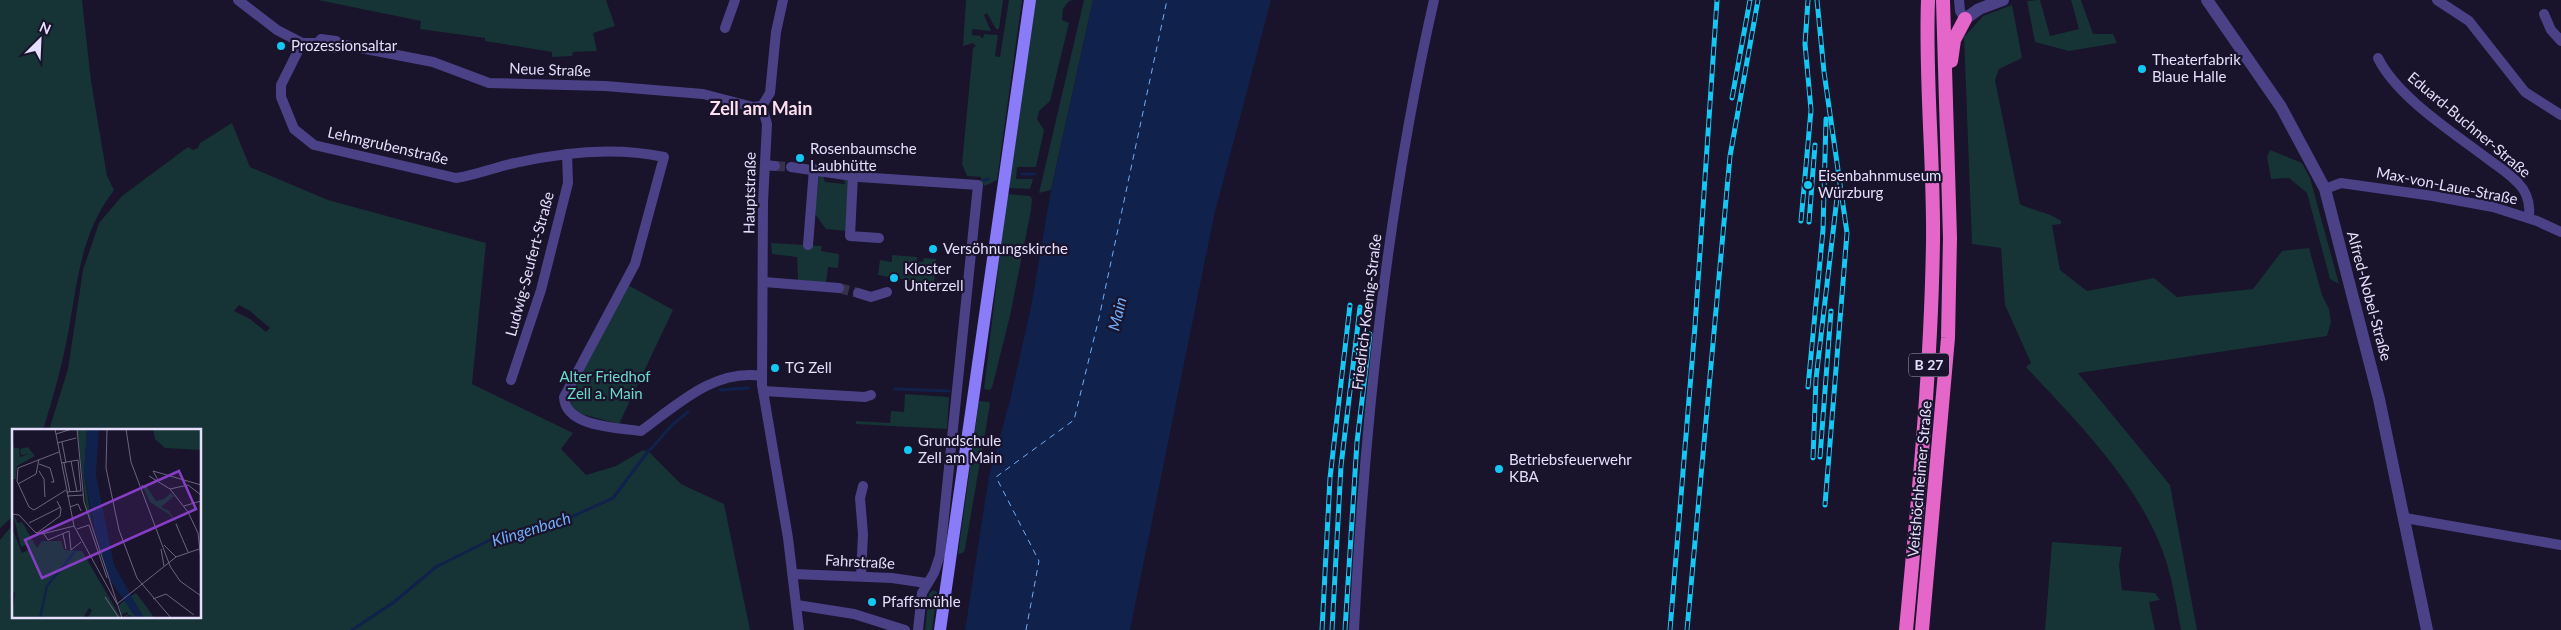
<svg xmlns="http://www.w3.org/2000/svg" width="2561" height="630" viewBox="0 0 2561 630" font-family="Lato,sans-serif">
<style>
.green{fill:#163335;fill-rule:evenodd}
.water{fill:#10214c}
.lines{fill:none;stroke-linecap:round;stroke-linejoin:round}
.stream{stroke:#10214c;stroke-width:3}
.ferry{stroke:#72adf8;stroke-width:1;stroke-dasharray:6 5;stroke-linecap:butt}
.minor-tunnel{stroke:#38314a;stroke-width:10;stroke-dasharray:10 5;stroke-linecap:butt}
.minor{stroke:#4a4187;stroke-width:10}
.tertiary{stroke:#4a4187;stroke-width:12}
.secondary{stroke:#8a7bf8;stroke-width:12}
.trunk{stroke:#e466c8;stroke-width:14}
.rail-casing{stroke:#15c7f3;stroke-width:5}
.rail{stroke:#19132b;stroke-width:3;stroke-dasharray:9;stroke-linecap:butt}
.poi-dot{fill:#15c7f3;stroke:#19132b;stroke-width:2}
.labels{text-anchor:middle;stroke-width:4.5;stroke-linejoin:round;paint-order:stroke}
.shield{fill:#19132b;stroke:#a8a1be;stroke-width:1}
.shield-label{font-size:14px;font-weight:bold;fill:#e5defd}
.poi-label{font-size:15px;fill:#e5defd;stroke:#19132b;text-anchor:start}
.street-label{font-size:15px;fill:#e5defd;stroke:#19132b}
.park-label{font-size:15px;fill:#6cdbca;stroke:#19132b}
.water-label{font-size:16px;font-style:italic;fill:#72adf8;stroke:#19132b}
.quarter-label{font-size:18px;font-weight:bold;fill:#fde0f0;stroke:#19132b}
.inset-river{fill:none;stroke:#10214c;stroke-width:2.5}
.inset-road{fill:none;stroke:#6b647f;stroke-width:1}
.view{fill:#863ec5;fill-opacity:0.15;stroke:#863ec5;stroke-width:2.5}
.inset-edge{fill:none;stroke:#e5defd;stroke-width:2.5}
</style>
<rect width="100%" height="100%" fill="#19132b"/>
<!-- green -->
<g class="green">
<path d="M0,0H82L91,81L107,176L114,190C80,235 78,280 68,334C62,366 53,398 43,430H14V510L10,519L0,528Z"/>
<polygon points="318,0 606,0 615,26 593,33 597,51 573,52 572,56 552,57 552,52 485,41 485,38 420,29 421,21"/>
<polygon points="966,0 1003,0 999,29 996,29 987,13 984,15 991,31 972,29 972,35 981,36 981,38 983,38 984,34 998,35 995,56 1000,57 1009,0 1022,0 997,180 985,186 981,182 981,177 967,176 962,164 973,48 976,46 973,43 963,46"/>
<polygon points="1035,0 1075,0 1069,1 1063,9 1062,20 1069,23 1050,101 1039,111 1037,119 1044,130 1036,167 1017,167 1016,179 1033,179 1030,189 1009,188"/>
<polygon points="1084,0 1093,0 1051,190 1039,193"/>
<polygon points="2040,0 2050,36 2079,29 2071,0 2081,0 2093,34 2113,34 2117,43 2069,51 2035,42 2027,1"/>
<path d="M2012,5L2022,58L1999,69L1995,80L2020,204C2033,211 2050,212 2061,221V224L2052,225L2060,270L2087,291L2154,278L2177,297L2253,289L2282,251L2309,248L2322,295L2329,309L2331,322L2327,336L2078,373L2170,485L2197,630H2181C2176,604 2172,577 2163,552C2136,480 2077,422 2026,367L2031,363L2005,305L2001,248L1972,244L1964,37L1983,16Z"/>
<path d="M232,123L250,167L328,200L486,243L472,384L573,433L561,449L586,475L616,466L643,450L649,452L681,484L724,504L750,630H0V540L14,523V616H200V430H49L68,369L83,270L99,223L122,196L188,147L193,150L198,148L200,143ZM239,305L250,311L270,328L266,332L250,319L234,311Z"/>
<polygon points="2270,150 2302,163 2310,178 2339,284 2330,279 2307,193 2289,178 2271,179 2267,157"/>
<polygon points="819,173 822,173 825,182 845,184 843,176 851,177 847,231 826,229 815,214"/>
<polygon points="1007,194 1030,196 1032,199 1031,210 1010,316 992,388 989,390 984,389"/>
<polygon points="771,243 822,246 821,251 839,254 838,268 828,267 826,283 798,280 797,257 772,254"/>
<polygon points="892,255 917,257 917,262 923,262 924,258 936,259 934,285 878,275 880,260 892,262"/>
<polygon points="628,285 673,310 619,424 574,412 569,396"/>
<polygon points="905,394 949,397 947,429 856,424 856,421 890,423 891,411 904,412"/>
<polygon points="979,401 990,402 989,410 965,549 963,553 958,554"/>
<polygon points="2052,542 2122,547 2119,565 2122,590 2155,593 2160,600 2149,602 2155,630 2045,630"/>
<polygon points="933,590 937,592 932,630 925,630 929,594"/>
</g>
<!-- water -->
<polygon class="water" points="1093,0 1271,0 1214,216 1130,630 965,630 989,476 1010,400 1031,307 1051,190"/>
<g class="lines">
<!-- stream -->
<g class="stream">
<polyline points="1022,174 1035,174"/>
<polyline points="984,180 988,179"/>
<polyline points="895,389 949,391"/>
<polyline points="720,390 749,388"/>
<polyline points="651,449 672,425 688,412"/>
<polyline points="352,630 394,602 436,567 498,536 569,518 613,498 649,450"/>
</g>
<!-- ferry -->
<polyline class="ferry" points="1026,630 1039,561 996,477 1074,420 1099,318 1167,0"/>
<!-- minor-tunnel -->
<g class="minor-tunnel">
<polyline points="775,166 791,167"/>
<polyline points="839,288 858,293"/>
</g>
<!-- minor -->
<g class="minor">
<polyline points="238,0 277,30 302,43 318,43 321,39 336,41 340,44 433,62 489,83 605,86 703,94 753,107 762,106"/>
<polyline points="1959,0 1960,11 1965,19"/>
<polyline points="2437,0 2469,21 2525,92 2561,115"/>
<polyline points="2544,14 2551,30 2561,41"/>
<polyline points="725,28 735,0"/>
<path d="M302,43L281,85V97L294,129L314,145L456,178C477,175 495,167 515,163C563,152 617,147 664,157L635,264L564,397C565,427 618,428 641,431C677,405 715,368 762,376"/>
<polyline points="318,43 321,47 337,48 340,44"/>
<path d="M2378,58C2397,97 2454,133 2488,159C2500,168 2514,176 2523,189C2529,198 2530,208 2529,218"/>
<polyline points="762,106 767,124 763,202 762,385 788,538 799,630"/>
<polyline points="762,106 770,93 776,32 783,0"/>
<polyline points="765,165 775,166"/>
<polyline points="791,167 859,177 978,185 940,555 934,573 922,593 918,630"/>
<polyline points="853,175 850,236 879,238"/>
<polyline points="2325,189 2341,183 2433,196 2493,207 2537,221 2561,232"/>
<polyline points="808,245 814,169"/>
<polyline points="764,282 839,288"/>
<polyline points="858,293 871,297 887,292"/>
<polyline points="511,380 541,290 568,183 567,154"/>
<polyline points="763,391 865,397 871,395"/>
<polyline points="2405,518 2561,545"/>
<polyline points="793,574 892,578 926,583"/>
<polyline points="861,576 863,534 860,498 863,486"/>
<polyline points="797,605 854,614 905,630"/>
<path d="M1354,630C1365,419 1387,206 1434,0"/>
</g>
<!-- tertiary -->
<g class="tertiary">
<polyline points="2207,0 2281,107 2325,189 2379,399 2427,630"/>
<polyline points="1965,19 1979,9 2003,0"/>
</g>
<!-- secondary -->
<polyline class="secondary" points="940,630 1030,0"/>
<!-- trunk -->
<g class="trunk">
<polyline points="1951,61 1954,40 1965,19"/>
<path d="M1906,630C1918,501 1931,372 1933,242C1934,161 1925,81 1928,0"/>
<polyline points="1922,630 1948,338 1950,238 1943,0"/>
</g>
<!-- rail casing -->
<g class="rail-casing">
<g id="rail">
<polyline points="1817,0 1824,72 1847,233 1825,505"/>
<polyline points="1732,98 1750,0"/>
<polyline points="1801,221 1811,110 1805,44 1808,0"/>
<polyline points="1809,222 1815,145"/>
<polyline points="1808,387 1823,230 1826,119"/>
<polyline points="1820,457 1831,311"/>
<polyline points="1813,458 1816,379 1838,189"/>
<polyline points="1322,630 1330,478 1350,305"/>
<polyline points="1332,630 1341,466 1360,307"/>
<polyline points="1345,630 1357,442 1370,334"/>
<polyline points="1670,630 1695,326 1717,0"/>
<polyline points="1687,630 1730,156 1758,0"/>
</g>
</g>
<!-- rail -->
<use href="#rail" class="rail"/>
</g>
<!-- markers -->
<g class="poi-dot">
<circle cx="281" cy="46" r="5"/>
<circle cx="2142" cy="69" r="5"/>
<circle cx="800" cy="158" r="5"/>
<circle cx="1808" cy="185" r="5"/>
<circle cx="933" cy="249" r="5"/>
<circle cx="894" cy="278" r="5"/>
<circle cx="775" cy="368" r="5"/>
<circle cx="908" cy="450" r="5"/>
<circle cx="1499" cy="469" r="5"/>
<circle cx="872" cy="602" r="5"/>
</g>
<g class="labels">
<!-- shield labels -->
<rect class="shield" x="1909" y="353.5" width="40" height="23" rx="4"/>
<g class="shield-label">
<text x="1929" y="370">B 27</text>
</g>
<!-- poi labels -->
<g class="poi-label">
<text x="291" y="51">Prozessionsaltar</text>
<text x="2152" y="65">Theaterfabrik<tspan x="2152" dy="17">Blaue Halle</tspan></text>
<text x="810" y="154">Rosenbaumsche<tspan x="810" dy="17">Laubhütte</tspan></text>
<text x="1818" y="181">Eisenbahnmuseum<tspan x="1818" dy="17">Würzburg</tspan></text>
<text x="943" y="254">Versöhnungskirche</text>
<text x="904" y="274">Kloster<tspan x="904" dy="17">Unterzell</tspan></text>
<text x="785" y="373">TG Zell</text>
<text x="918" y="446">Grundschule<tspan x="918" dy="17">Zell am Main</tspan></text>
<text x="1509" y="465">Betriebsfeuerwehr<tspan x="1509" dy="17">KBA</tspan></text>
<text x="882" y="607">Pfaffsmühle</text>
</g>
<!-- street labels -->
<g class="street-label">
<text transform="translate(550 70) rotate(2)" y="5">Neue Straße</text>
<text transform="translate(2469 125) rotate(40)" y="5">Eduard-Buchner-Straße</text>
<text transform="translate(388 146) rotate(13)" y="5">Lehmgrubenstraße</text>
<text transform="translate(2447 186) rotate(11)" y="5">Max-von-Laue-Straße</text>
<text transform="translate(750 193) rotate(-89)" y="5">Hauptstraße</text>
<text transform="translate(530 264) rotate(-75)" y="5">Ludwig-Seufert-Straße</text>
<text transform="translate(2369 296) rotate(75)" y="5">Alfred-Nobel-Straße</text>
<text transform="translate(1367 312) rotate(-83)" y="5">Friedrich-Koenig-Straße</text>
<text transform="translate(1920 479) rotate(-85)" y="5">Veitshöchheimer Straße</text>
<text transform="translate(860 562) rotate(3)" y="5">Fahrstraße</text>
</g>
<!-- park labels -->
<g class="park-label">
<text x="605" y="382">Alter Friedhof<tspan x="605" dy="17">Zell a. Main</tspan></text>
</g>
<!-- water labels -->
<g class="water-label">
<text transform="translate(1117 314) rotate(-77)" y="6">Main</text>
<text transform="translate(531 529) rotate(-17)" y="6">Klingenbach</text>
</g>
<!-- quarter labels -->
<g class="quarter-label">
<text x="761" y="115">Zell am Main</text>
</g>
</g>
<!-- overview -->
<g transform="translate(12 429)">
<rect width="189" height="189" fill="#19132b"/>
<path d="M65,0L75,1L72,45L80,95L75,84ZM141,0H189V21L153,19L143,10ZM0,6L2,19H7L8,28L17,25L9,26L8,20L16,18L23,27L5,37L4,50H1ZM134,57L144,72L152,70L159,64L162,67L149,78L157,82L172,104L158,86L138,73L132,60ZM1,85L6,94L10,93L25,119L30,112H49L52,121L70,122L109,189H76L80,181L77,179L71,189H0L3,163L0,165V99L10,124L16,121L14,116L9,118ZM124,164L134,177L142,189H132L119,167ZM113,171L118,177L124,189L117,186L110,189L116,185L115,183L109,186L107,176Z" fill="#163335"/>
<path d="M75,0H87L84,46L102,136L132,189H124L98,151L83,102L72,45Z" fill="#10214c"/>
<path class="inset-river" d="M78,0L79,52L89,107L86,112M88,115L98,143L113,167M115,170L127,189M28,189L35,157L64,121"/>
<path class="inset-road" d="M7,0H33M43,0L62,97L105,175M65,0L72,73L110,189M95,0L94,39L107,101L125,149L159,189M114,0L119,33L158,137L168,152L189,167M44,5L60,0M50,13L54,34M45,14L64,9M47,23L6,39L5,52L17,78L22,81L54,61M59,32L65,63M49,34L66,31L69,62L54,63M52,34L58,63M27,35L38,39L42,53H39M27,42L32,50L33,68M137,47L158,60L176,83L186,104L189,131M146,51L141,42L189,56M6,55L24,45L27,30M130,56L132,59L144,51M158,60L176,56L189,66M55,67L71,66M172,77L189,72M58,78L66,75L69,82M0,85L7,86L23,103L30,105L62,97M17,94L49,78M164,95L176,123M65,100L77,96L95,149M25,104L48,87L49,80L45,72M32,105L36,111L57,102L59,121L69,113M51,105L54,120M152,116L164,128M149,120L152,137M164,128L187,120M93,168L107,189M141,170L154,165L182,186M105,175L164,128"/>
<path class="view" d="M167,42L184,80L30,149L13,111Z"/>
<rect width="189" height="189" class="inset-edge"/>
</g>
<!-- north arrow -->
<g transform="translate(40 40) rotate(24)" stroke="#19132b" stroke-width="4" paint-order="stroke">
<path d="M0-4L9 19L0 12L-9 19Z" fill="#e5defd"/>
<text y="-8" font-size="14" font-weight="bold" text-anchor="middle" fill="#e5defd">N</text>
</g>
</svg>
